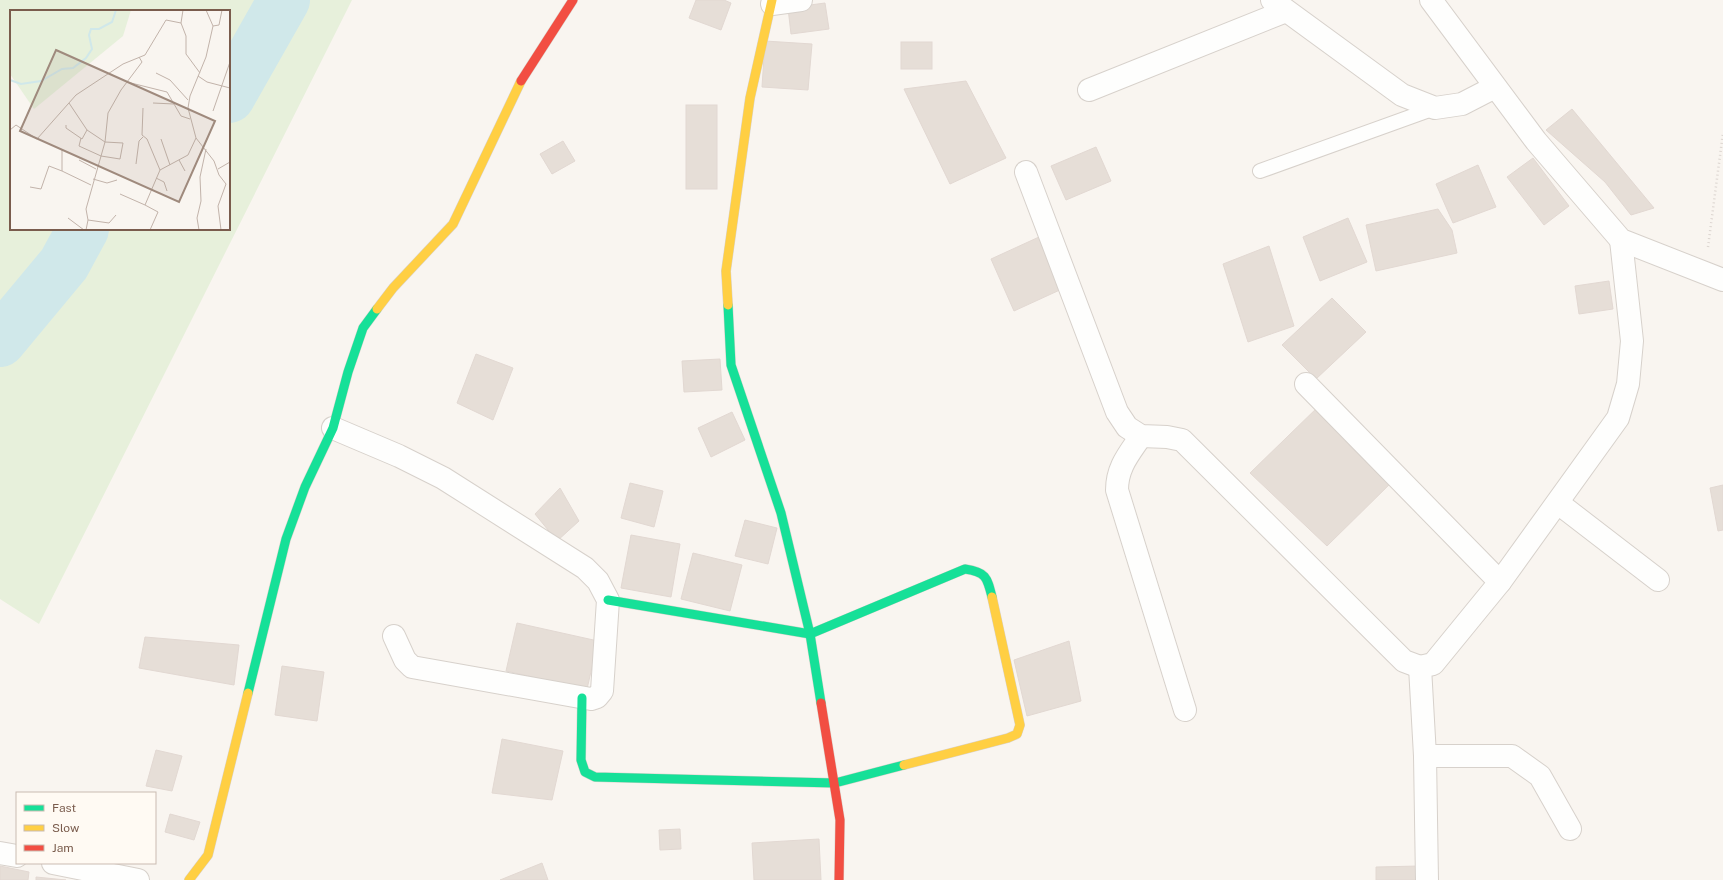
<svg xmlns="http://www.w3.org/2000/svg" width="1723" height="880" viewBox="0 0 1723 880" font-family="'Public Sans',sans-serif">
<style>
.green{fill:#e7f0db;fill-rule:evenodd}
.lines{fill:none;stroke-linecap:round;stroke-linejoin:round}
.river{stroke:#d0e8ea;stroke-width:52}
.building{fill:#e6ded7;stroke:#e2d8d2}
.lane-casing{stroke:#d7d1cb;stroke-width:16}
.street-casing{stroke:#d7d1cb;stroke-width:24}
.fast-casing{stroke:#d9d2cb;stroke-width:10}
.slow-casing{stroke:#d9d2cb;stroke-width:10}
.jam-casing{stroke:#d9d2cb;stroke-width:10}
.path{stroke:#dcd5d0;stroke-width:2.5;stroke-dasharray:1 3;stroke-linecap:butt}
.lane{stroke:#fefefd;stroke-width:14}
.street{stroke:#fefefd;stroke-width:22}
.fast{stroke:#16e098;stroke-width:9}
.slow{stroke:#ffcf43;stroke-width:9}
.jam{stroke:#f24e42;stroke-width:9}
.inset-river{fill:none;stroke:#d0e8ea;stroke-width:2}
.inset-road{fill:none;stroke:#c2b3aa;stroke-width:1}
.view{fill:#9f8a7d;fill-opacity:0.15;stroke:#9f8a7d;stroke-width:2}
.inset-edge{fill:none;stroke:#7a5c4d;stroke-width:2}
</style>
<rect width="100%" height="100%" fill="#f9f5f0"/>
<!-- green -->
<path class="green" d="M0,0H352L39,624L0,599ZM11,11H229V229H11Z"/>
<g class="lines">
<!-- river -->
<g class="river">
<polyline points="229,97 284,0"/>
<polyline points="0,341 64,264 83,229"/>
</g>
</g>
<!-- building -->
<g class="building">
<polygon points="696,0 724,0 731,3 721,30 689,18"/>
<polygon points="825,3 829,29 791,34 788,8"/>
<polygon points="765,41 812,44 808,90 762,87"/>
<rect x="901" y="42" width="31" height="27"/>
<polygon points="966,81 1006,158 950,184 904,89"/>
<rect x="686" y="105" width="31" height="84"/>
<polygon points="1572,109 1654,208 1631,215 1605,182 1546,130"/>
<polygon points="563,141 575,161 552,174 540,154"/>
<polygon points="1096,147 1111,181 1066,200 1051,166"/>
<polygon points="1533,158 1569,206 1544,225 1507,177"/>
<polygon points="1478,165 1496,207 1453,223 1436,184"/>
<polygon points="1438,209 1452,230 1457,253 1376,271 1366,225"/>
<polygon points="1348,218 1367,262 1320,281 1303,237"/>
<polygon points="1039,237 1062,289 1014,311 991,259"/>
<polygon points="1269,246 1294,326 1248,342 1223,264"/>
<polygon points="1609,281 1613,309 1579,314 1575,286"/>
<polygon points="1332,298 1366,332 1316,379 1282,345"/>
<polygon points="476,354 513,368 493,420 457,403"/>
<polygon points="720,359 722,390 684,392 682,361"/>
<polygon points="1321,404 1395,479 1327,546 1250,473"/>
<polygon points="732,412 745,440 711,457 698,428"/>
<polygon points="630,483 663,491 654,527 621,518"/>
<polygon points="1723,485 1723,530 1718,531 1710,488"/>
<polygon points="560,488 579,521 557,541 535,514"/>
<polygon points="745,520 777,528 768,564 735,556"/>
<polygon points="631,535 680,544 671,597 621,588"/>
<polygon points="693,553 742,565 730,611 681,599"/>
<polygon points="517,623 598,641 587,689 506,671"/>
<polygon points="145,637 239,645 234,685 139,668"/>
<polygon points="1069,641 1081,701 1027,716 1014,660"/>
<polygon points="282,666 324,672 317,721 275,715"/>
<polygon points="502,739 563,751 552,800 492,793"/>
<polygon points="156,750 182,756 172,791 146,786"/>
<polygon points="170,814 200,822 194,840 165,832"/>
<polygon points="680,829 681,849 660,850 659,830"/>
<polygon points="819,839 821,880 754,880 752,843"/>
<polygon points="542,863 548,880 500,880"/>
<polygon points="0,866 29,872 28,880 0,880"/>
<polygon points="1419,866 1419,880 1376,880 1376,867"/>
<polygon points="36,877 66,880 36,880"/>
</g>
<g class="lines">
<!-- lane casing -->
<g class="lane-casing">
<polyline id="lane" points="1260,171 1435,108"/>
</g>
<!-- street casing -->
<g class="street-casing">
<g id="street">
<polyline points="1272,0 1402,95 1435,108 1462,104 1495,87"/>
<polyline points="1431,0 1536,141 1621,240 1723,280"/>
<polyline points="772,4 801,0"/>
<polyline points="1089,90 1286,11"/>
<polyline points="1026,172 1117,412 1127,427 1141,436 1167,437 1182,440 1404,661 1420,667"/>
<polyline points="1306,384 1500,582"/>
<polyline points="333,428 399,456 443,478 585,568 598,581 608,600 602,691 597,697 591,699 412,667 405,660 394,636"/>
<path d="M1141,436C1129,454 1117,467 1117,490L1185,710"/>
<polyline points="1558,503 1658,580"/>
<polyline points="1425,756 1512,756 1540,776 1570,829"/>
<polyline points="0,853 17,856"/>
<polyline points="53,863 138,880"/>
<polyline points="1427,880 1425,756 1420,667 1433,664 1500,582 1618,418 1628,384 1632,341 1621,240"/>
</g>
</g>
<!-- fast casing -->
<g class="fast-casing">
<g id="fast">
<polyline points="728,305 731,365 781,513 810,634 821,703"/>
<path d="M608,600L810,634L965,569C986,572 987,577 992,597"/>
<polyline points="248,693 286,539 305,487 333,428 348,372 363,328 377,309"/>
<polyline points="582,698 581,760 585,772 595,777 835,783 904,765"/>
</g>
</g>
<!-- slow casing -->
<g class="slow-casing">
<g id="slow">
<polyline points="728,305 726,271 750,98 772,0"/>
<polyline points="377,309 393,288 453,224 521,81"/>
<polyline points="904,765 1008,738 1017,734 1020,725 992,597"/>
<polyline points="189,880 208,855 248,693"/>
</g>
</g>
<!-- jam casing -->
<g class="jam-casing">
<g id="jam">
<polyline points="521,81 573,0"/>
<polyline points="821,703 840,820 839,880"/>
</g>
</g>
<!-- path -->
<polyline class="path" points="1708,247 1723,133"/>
<!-- lane -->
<use href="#lane" class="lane"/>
<!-- street -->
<use href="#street" class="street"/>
<!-- fast -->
<use href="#fast" class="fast"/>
<!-- slow -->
<use href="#slow" class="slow"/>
<!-- jam -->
<use href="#jam" class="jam"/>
</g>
<!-- overview -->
<g transform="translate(10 10)">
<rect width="220" height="220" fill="#f9f5f0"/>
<path d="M121,0L113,26L24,99L0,64V0Z" fill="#e7f0db"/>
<path class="inset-river" d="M0,70L11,74L31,71L52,59L63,58L76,48L82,39L79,25L81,19H89L102,12L106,0"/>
<path class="inset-road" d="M173,0L171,13L176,26V44L190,63M196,0L203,16L196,47L180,86L178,98L186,128L204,151L209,165L216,174L208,196L211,220M203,16L209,15L212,0M146,63L160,70L178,90M188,66L197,72L220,78M117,72L157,82L171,106L180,109M143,93L164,94M133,98L132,125L137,129L150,160M203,101L220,52M56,115V118L72,129L77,120L59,93M0,120L6,115L27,129L66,85L113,54L135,45L156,10L171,13M71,128L69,136L91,146L110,149L113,133L95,132L77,120M151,129L160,155M52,140V161L81,175M69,150L86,159M169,150L175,161M126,154L129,131L133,127M208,159L220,152M146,168L154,172L157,181M83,169L97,173L107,170M20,177L31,179L39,156L52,161M110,184L135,195L150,160L178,145L186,128M135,195L148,202L140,220M58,208L74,220M78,210L99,213L106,205M76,220L78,210L76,199L95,132L98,103L111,80L132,52L129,47M189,220L187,208L191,191L190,167L196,139"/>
<path class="view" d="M46,40L205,111L169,192L10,121Z"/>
<rect width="220" height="220" class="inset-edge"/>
</g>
<!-- legend -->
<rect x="16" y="792" width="140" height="72" fill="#fffaf3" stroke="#cabbb1"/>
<rect x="24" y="805" width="20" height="6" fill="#16e098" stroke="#cabbb1"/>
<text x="52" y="812" font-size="12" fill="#7a5c4d">Fast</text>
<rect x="24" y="825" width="20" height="6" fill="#ffcf43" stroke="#cabbb1"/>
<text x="52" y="832" font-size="12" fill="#7a5c4d">Slow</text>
<rect x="24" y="845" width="20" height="6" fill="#f24e42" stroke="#cabbb1"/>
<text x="52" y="852" font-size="12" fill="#7a5c4d">Jam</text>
</svg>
